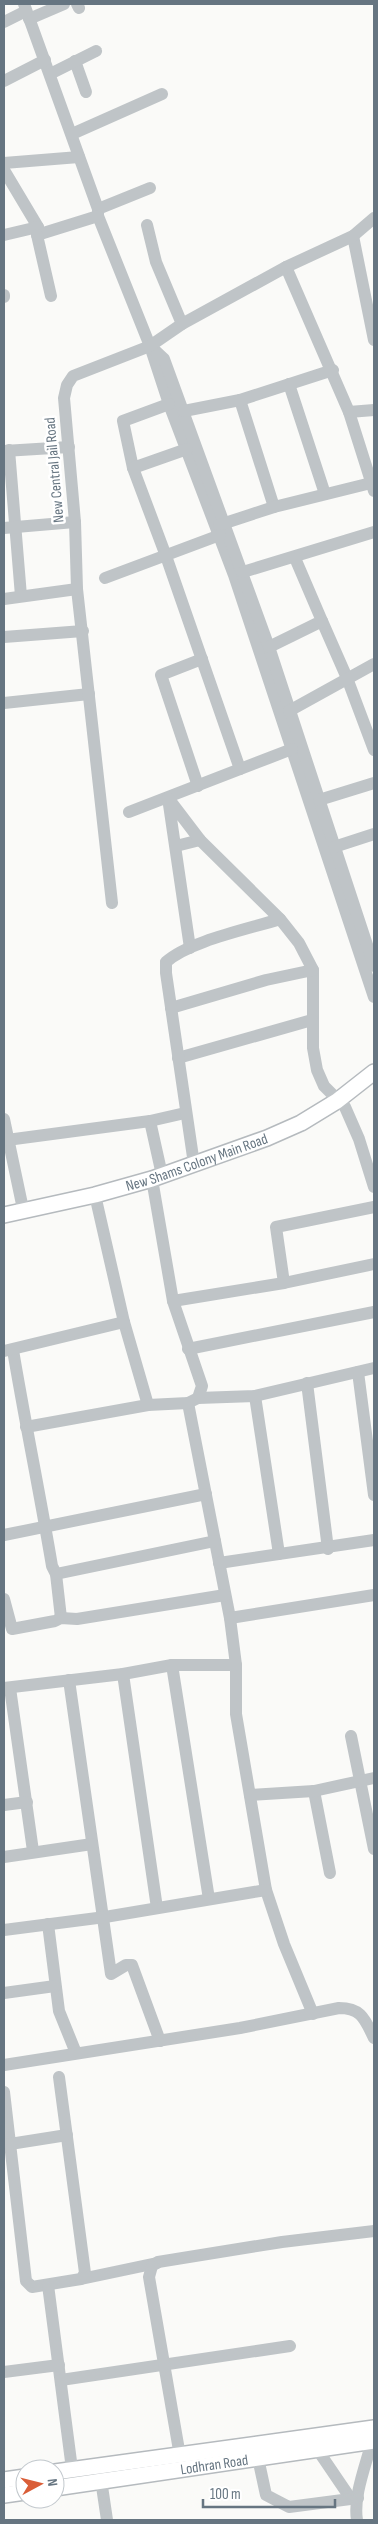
<svg xmlns="http://www.w3.org/2000/svg" width="378" height="2524" viewBox="0 0 378 2524" font-family="'Sofia Sans Condensed',sans-serif">
<style>
.lines{fill:none;stroke-linecap:round;stroke-linejoin:round}
.major-casing{stroke:#b5babe;stroke-width:18}
.minor{stroke:#bfc4c7;stroke-width:12}
.major{stroke:#fff;stroke-width:15}
.labels{text-anchor:middle;stroke-width:5;stroke-linejoin:round;paint-order:stroke}
.street-label{font-size:15px;fill:#667581;stroke:#fff}
</style>
<rect width="100%" height="100%" fill="#fafaf8"/>
<g class="lines">
<!-- major casing -->
<g class="major-casing">
<g id="major">
<path id="s1" d="M4,1215L95,1195L152,1179L267,1138L301,1123L337,1101L374,1072"/>
<polyline points="55,2472 374,2428"/>
<polyline points="4,2480 25,2477"/>
<path id="s2" d="M55,2488L374,2441"/>
<polyline points="4,2495 25,2492"/>
</g>
</g>
<!-- minor -->
<g class="minor">
<polyline points="24,4 98,209 98,216 150,346 169,404 234,575 374,997"/>
<polyline points="77,4 79,8"/>
<polyline points="29,19 64,4"/>
<polyline points="4,22 26,11"/>
<polyline points="75,61 86,92"/>
<polyline points="50,74 96,51"/>
<polyline points="4,81 45,60"/>
<polyline points="72,134 162,94"/>
<polyline points="4,163 79,157"/>
<polyline points="4,170 38,227"/>
<polyline points="98,209 150,188"/>
<polyline points="147,225 156,262 182,324"/>
<polyline points="4,235 38,227 37,235 98,216"/>
<polyline points="37,235 51,296"/>
<polyline points="353,236 374,340"/>
<polyline points="286,267 349,412 374,491"/>
<polyline points="4,295 4,297"/>
<polyline points="150,346 164,359 269,647 374,966"/>
<polyline points="289,384 325,494"/>
<polyline points="240,400 274,507"/>
<polyline points="169,404 123,421 133,468 166,556 240,769"/>
<polyline points="184,411 240,400 333,370"/>
<polyline points="349,412 374,410"/>
<polyline points="9,450 21,596"/>
<polyline points="4,451 69,447"/>
<polyline points="133,468 187,449"/>
<polyline points="219,525 274,507 371,483"/>
<polyline points="4,528 75,522"/>
<polyline points="243,572 374,532"/>
<polyline points="105,578 220,535"/>
<polyline points="4,599 77,589"/>
<polyline points="322,621 347,678 374,750"/>
<polyline points="4,637 83,631"/>
<polyline points="269,647 322,621 295,558"/>
<polyline points="4,703 89,694"/>
<polyline points="289,711 374,664"/>
<polyline points="198,786 161,675 202,659"/>
<polyline points="319,800 374,783"/>
<polyline points="129,812 292,749"/>
<polyline points="176,846 200,840"/>
<polyline points="334,847 374,834"/>
<polyline points="112,903 77,589 75,522 64,398 67,385 73,376 150,346 182,324 286,267 353,236 374,218"/>
<polyline points="190,948 168,798 200,840 280,919 299,943 313,970 313,1048 317,1070 324,1086 345,1107 359,1139 374,1187"/>
<polyline points="171,1008 266,980 313,970"/>
<polyline points="178,1058 312,1020"/>
<polyline points="4,1119 23,1209"/>
<polyline points="150,1121 162,1175"/>
<polyline points="7,1140 150,1121 185,1113"/>
<path d="M194,1164L166,973V962C189,941 249,929 280,919"/>
<polyline points="95,1195 124,1322 148,1405"/>
<polyline points="284,1283 276,1227 374,1207"/>
<polyline points="173,1301 284,1283 374,1264"/>
<polyline points="188,1349 374,1312"/>
<path d="M13,1350C25,1422 40,1494 52,1566L56,1574L61,1618"/>
<polyline points="4,1351 124,1322"/>
<polyline points="358,1372 374,1495"/>
<polyline points="307,1383 328,1549"/>
<polyline points="255,1396 279,1554"/>
<polyline points="198,1398 255,1396 374,1368"/>
<polyline points="188,1403 230,1618 236,1665 236,1714 266,1890 284,1944 313,2014"/>
<polyline points="26,1427 148,1405 188,1403 198,1398 202,1386 173,1301 152,1179"/>
<polyline points="4,1535 206,1494"/>
<polyline points="219,1563 374,1540"/>
<polyline points="56,1574 215,1541"/>
<polyline points="4,1599 12,1629 55,1621 61,1618 77,1619 225,1595"/>
<polyline points="230,1618 374,1595"/>
<polyline points="172,1665 209,1899"/>
<polyline points="123,1674 157,1908"/>
<polyline points="69,1680 111,1974 126,1965 132,1965 160,2041"/>
<polyline points="4,1688 123,1674 172,1665 236,1665"/>
<polyline points="10,1688 33,1851"/>
<polyline points="351,1736 374,1849"/>
<polyline points="314,1791 330,1873"/>
<polyline points="250,1795 314,1791 374,1778"/>
<polyline points="4,1805 27,1802"/>
<polyline points="4,1857 92,1844"/>
<polyline points="48,1924 59,2011 76,2053"/>
<polyline points="4,1930 105,1917 266,1890"/>
<polyline points="4,1993 55,1986"/>
<path d="M4,2065L240,2028L339,2008C362,2008 365,2020 374,2038"/>
<polyline points="4,2092 26,2281 32,2287 81,2279 85,2273 59,2077"/>
<polyline points="10,2144 67,2135"/>
<polyline points="81,2279 157,2263"/>
<polyline points="48,2285 72,2469"/>
<polyline points="4,2372 59,2365"/>
<polyline points="61,2380 290,2346"/>
<polyline points="317,2449 351,2499"/>
<polyline points="180,2456 149,2277 152,2266 158,2262 282,2242 374,2231"/>
<polyline points="258,2458 266,2495 289,2507 358,2498"/>
<polyline points="100,2473 107,2520"/>
<path d="M357,2520C353,2496 366,2465 372,2441"/>
</g>
<!-- major -->
<use href="#major" class="major"/>
</g>
<g class="labels">
<!-- street labels -->
<g class="street-label">
<text transform="translate(54 470) rotate(-95)" y="5">New Central Jail Road</text>
<text dy="5" stroke="none"><textPath href="#s1" startOffset="200">New Shams Colony Main Road</textPath></text>
<text dy="5" stroke="none"><textPath href="#s2" startOffset="161">Lodhran Road</textPath></text>
</g>
</g>
<!-- border -->
<rect width="378" height="2524" fill="none" stroke="#667581" stroke-width="10"/>
<!-- north arrow -->
<g transform="translate(40 2484) rotate(83)"><circle r="24" fill="#ffffff" stroke="#c2c8cd"/>
<path d="M0-4L9 19L0 12L-9 19Z" fill="#da5e38"/>
<text y="-8" font-size="14" font-weight="bold" text-anchor="middle" fill="#667581">N</text>
</g>
<!-- scale -->
<path d="M203 2499v8h132v-8" fill="none" stroke="#667581" stroke-width="2.5"/>
<text x="210" y="2499" font-size="15" fill="#667581" stroke="#ffffff" stroke-width="4" paint-order="stroke">100 m</text>
</svg>
